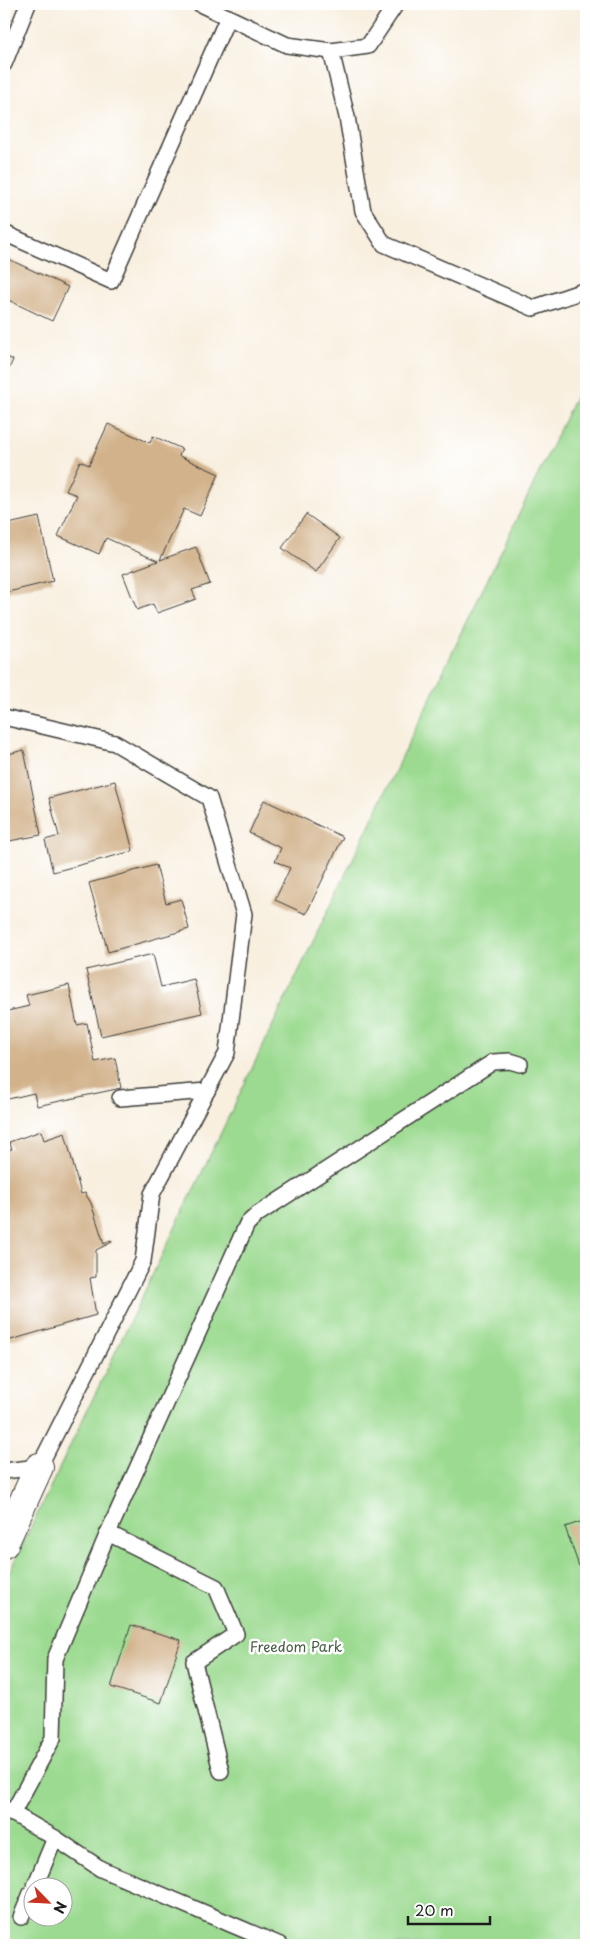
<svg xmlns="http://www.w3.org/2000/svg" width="590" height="1949" viewBox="0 0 590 1949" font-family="'Playpen Sans',sans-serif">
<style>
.green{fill:#9bda90;stroke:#5c7b56;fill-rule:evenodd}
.building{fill:#d2b28b}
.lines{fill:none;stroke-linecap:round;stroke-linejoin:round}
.lane-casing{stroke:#3d3c39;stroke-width:18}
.street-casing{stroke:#3d3c39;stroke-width:30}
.lane{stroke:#fff;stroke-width:15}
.street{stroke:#fff;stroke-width:28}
.labels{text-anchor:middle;stroke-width:5;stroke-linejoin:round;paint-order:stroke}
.park-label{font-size:14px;fill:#485e45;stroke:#fff}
</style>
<rect width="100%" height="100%" fill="#fff"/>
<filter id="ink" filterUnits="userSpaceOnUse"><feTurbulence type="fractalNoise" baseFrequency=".02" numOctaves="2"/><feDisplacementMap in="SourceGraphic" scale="10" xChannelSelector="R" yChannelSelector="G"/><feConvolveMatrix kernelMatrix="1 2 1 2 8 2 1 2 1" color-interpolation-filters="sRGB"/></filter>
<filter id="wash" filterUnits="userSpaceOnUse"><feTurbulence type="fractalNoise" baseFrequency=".0096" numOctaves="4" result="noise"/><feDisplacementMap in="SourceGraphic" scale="20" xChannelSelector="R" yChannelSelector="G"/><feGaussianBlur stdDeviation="1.12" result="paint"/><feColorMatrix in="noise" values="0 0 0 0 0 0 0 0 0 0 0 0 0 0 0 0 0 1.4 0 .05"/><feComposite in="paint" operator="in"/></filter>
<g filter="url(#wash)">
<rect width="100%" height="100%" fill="#f8efdf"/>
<!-- green -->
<path class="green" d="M586,375V1945H4V1583ZM32,1886H62V1916H32Z"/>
<g id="blocks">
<!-- building -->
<g class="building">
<polygon points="4,257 68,287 52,321 4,298"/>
<polygon points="4,355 13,360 4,379"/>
<polygon points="108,424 150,443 153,436 182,449 179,456 219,474 200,516 184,509 160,560 196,547 210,584 192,590 196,599 157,613 153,604 137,610 123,574 158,561 106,538 99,554 58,536 77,495 66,491 80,461 89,465"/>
<polygon points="306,514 340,538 316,572 282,548"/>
<polygon points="39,517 53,581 4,593 4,525"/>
<polygon points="24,750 41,835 4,842 4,755"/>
<polygon points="115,781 133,851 53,872 45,840 59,836 49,798"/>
<polygon points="264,800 343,837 306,914 275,900 290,868 275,861 281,848 249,833"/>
<polygon points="156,865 166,903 181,899 189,929 108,952 89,883"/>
<polygon points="153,954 161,987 194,979 202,1013 101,1036 86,970"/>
<polygon points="69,985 77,1025 87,1023 95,1062 115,1058 121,1088 37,1106 34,1093 4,1100 4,1012 29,1006 26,995"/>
<polygon points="41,1131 44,1140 65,1133 81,1194 85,1193 91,1203 104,1244 111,1240 112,1242 96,1250 96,1277 90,1278 96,1315 4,1342 4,1151 12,1149 9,1142"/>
<polygon points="586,1520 586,1564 579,1566 565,1527"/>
<polygon points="131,1625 181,1640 161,1703 111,1687"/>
</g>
</g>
</g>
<g filter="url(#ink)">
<use href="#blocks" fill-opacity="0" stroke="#3d3c39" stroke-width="1"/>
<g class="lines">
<!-- lane casing -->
<g class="lane-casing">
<g id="lane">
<polyline points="200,4 287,45 331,51 368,46 396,4"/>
<polyline points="331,51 347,117 363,211 384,244 533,308 586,290"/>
<polyline points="4,64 28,4"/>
<polyline points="4,233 111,281 228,17"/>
<polyline points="4,717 115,743 209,798 244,914 227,1053 152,1194 143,1261 39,1467 4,1471"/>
<polyline points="120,1098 207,1091"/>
<polyline points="108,1533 247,1224 258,1214 493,1062 510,1061 520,1064"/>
<polyline points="5,1809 55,1838 35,1886"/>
<polyline points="12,1814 53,1738 55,1659 108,1533 216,1587 236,1634 194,1662 221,1771"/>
<polyline points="55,1838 101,1869 280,1945"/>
<polyline points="21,1917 32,1891"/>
</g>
</g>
<!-- street casing -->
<g class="street-casing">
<polyline id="street" points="4,1544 39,1467"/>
</g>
<!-- lane -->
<use href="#lane" class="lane"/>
<!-- street -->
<use href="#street" class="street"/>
</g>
</g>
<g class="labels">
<!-- park labels -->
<g class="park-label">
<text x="296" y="1652">Freedom Park</text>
</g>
</g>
<!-- margin -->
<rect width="590" height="1949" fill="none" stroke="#fff" stroke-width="20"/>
<!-- north arrow -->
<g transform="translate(48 1902) rotate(114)"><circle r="24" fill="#ffffff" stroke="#a4a4a4"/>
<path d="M0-4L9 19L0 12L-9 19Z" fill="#c8321e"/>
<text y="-8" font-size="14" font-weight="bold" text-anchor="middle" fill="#1c1c1c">N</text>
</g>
<!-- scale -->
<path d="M408 1916v8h82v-8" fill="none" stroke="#1c1c1c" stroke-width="2.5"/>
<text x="415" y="1916" font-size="15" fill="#1c1c1c" stroke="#ffffff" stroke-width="4" paint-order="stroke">20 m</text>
</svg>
